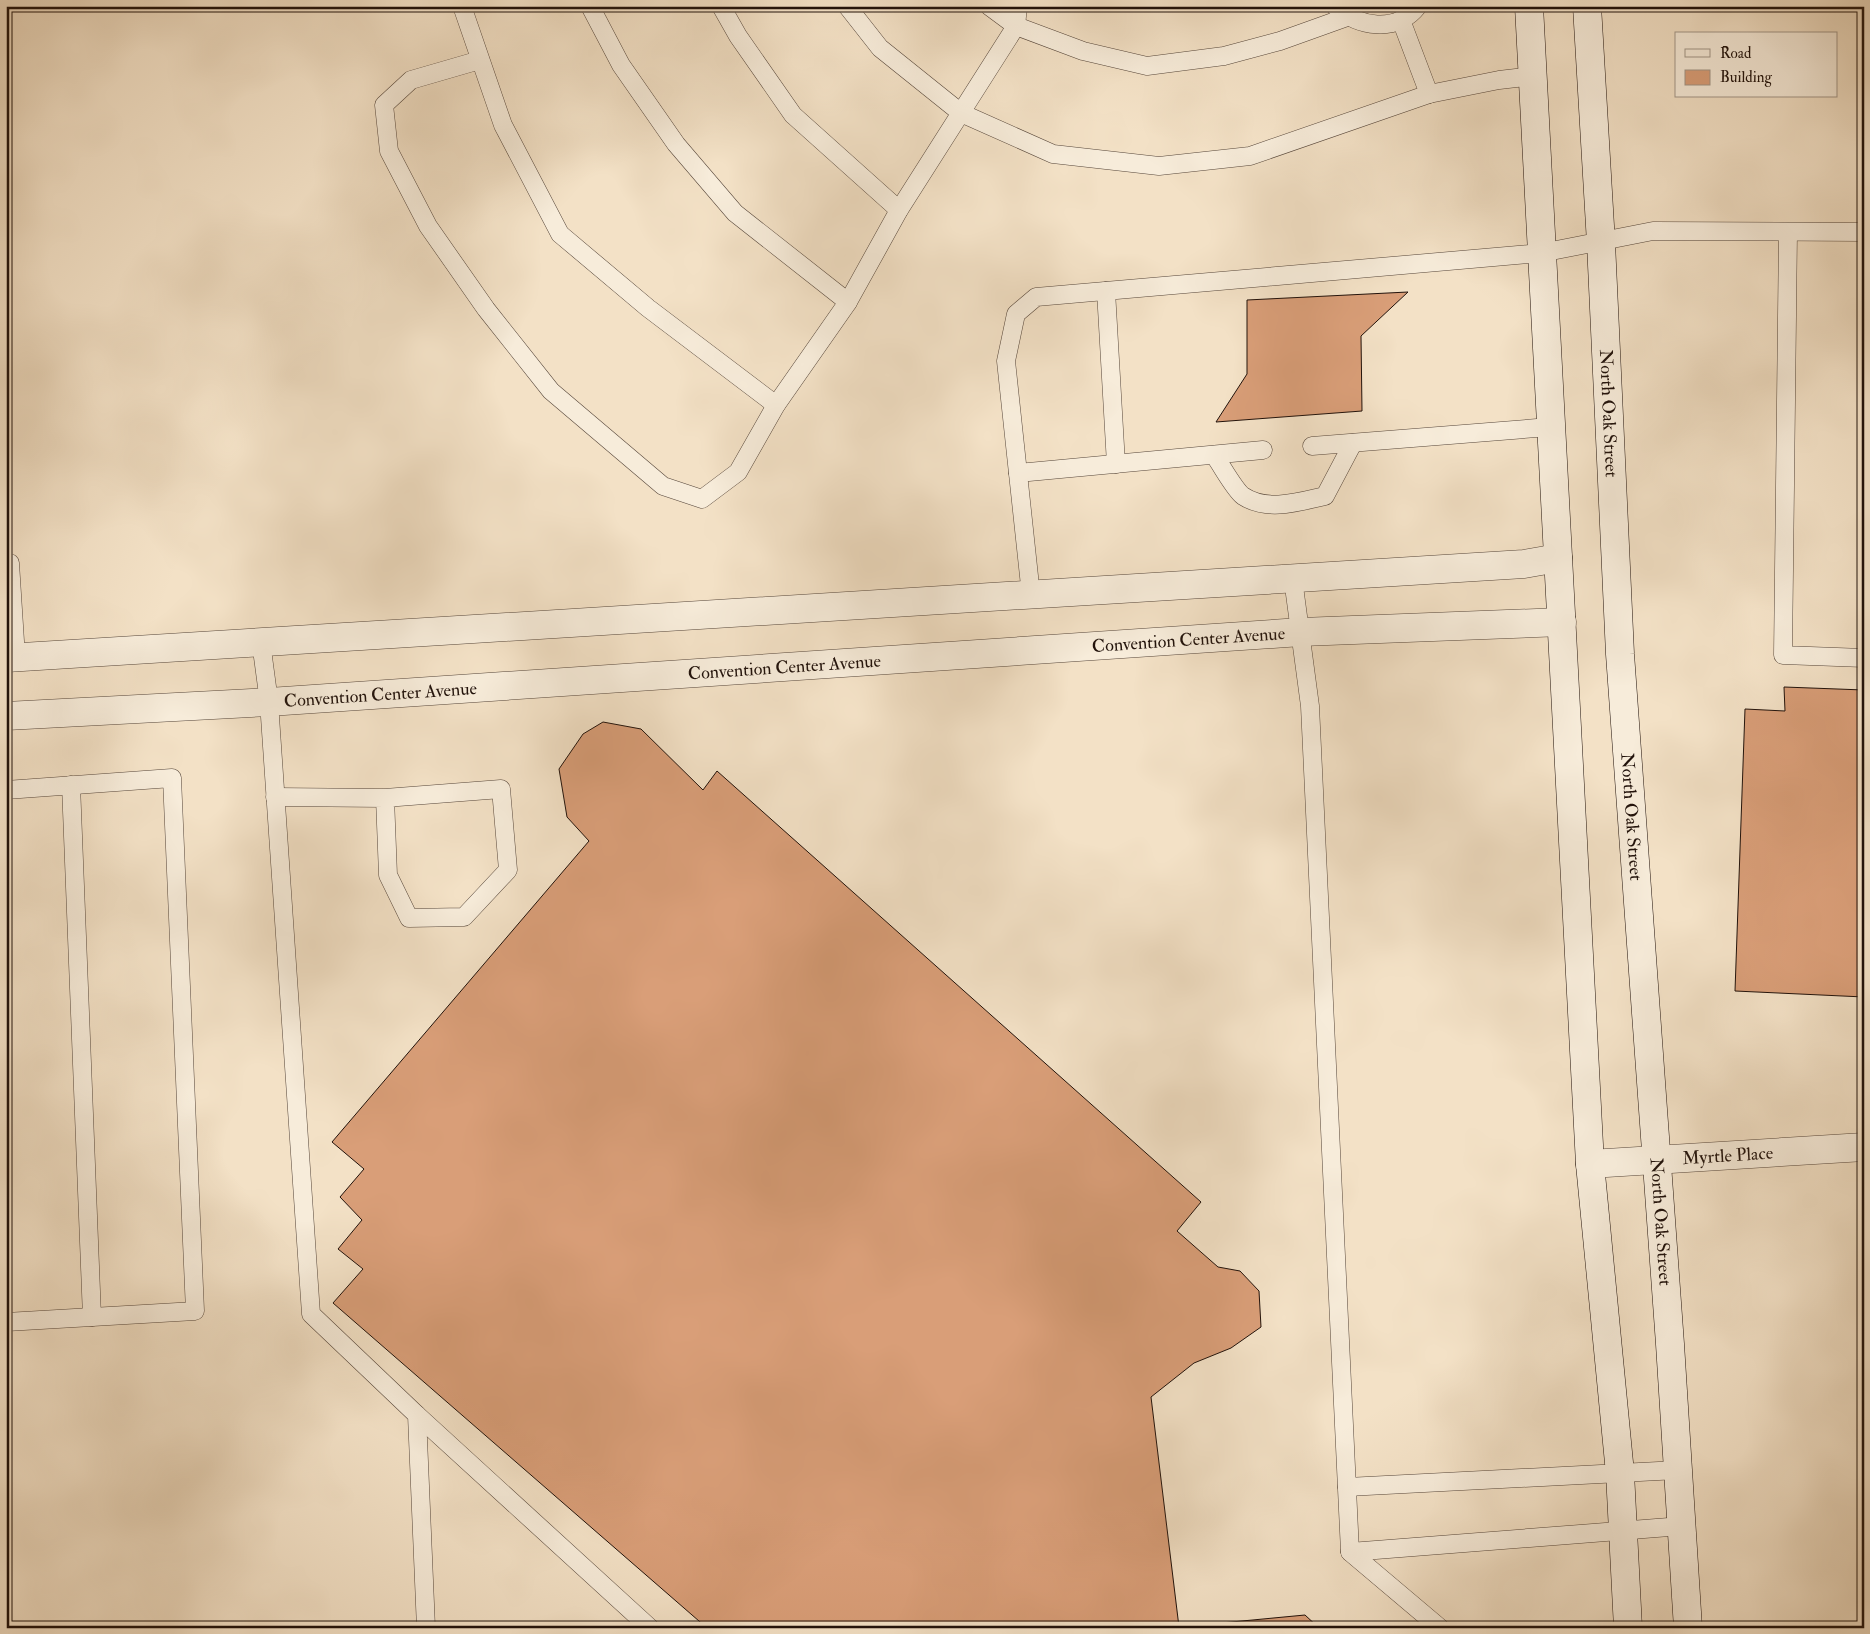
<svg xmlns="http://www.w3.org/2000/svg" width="1870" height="1634" viewBox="0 0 1870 1634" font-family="'IM FELL Double Pica',serif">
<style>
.building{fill:#d99e78;stroke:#21120b}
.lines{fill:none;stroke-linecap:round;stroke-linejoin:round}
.lane-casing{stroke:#56463a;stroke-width:19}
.street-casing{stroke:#56463a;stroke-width:29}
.secondary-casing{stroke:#21120b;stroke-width:29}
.lane{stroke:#f7ecda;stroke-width:18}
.street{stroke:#f7ecda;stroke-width:28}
.secondary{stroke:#f7ecda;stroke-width:28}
.labels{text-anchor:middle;stroke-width:4;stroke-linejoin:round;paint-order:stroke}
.street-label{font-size:18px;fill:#21120b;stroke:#f7ecda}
</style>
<rect width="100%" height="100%" fill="#f3e1c6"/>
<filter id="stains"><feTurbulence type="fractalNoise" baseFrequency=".004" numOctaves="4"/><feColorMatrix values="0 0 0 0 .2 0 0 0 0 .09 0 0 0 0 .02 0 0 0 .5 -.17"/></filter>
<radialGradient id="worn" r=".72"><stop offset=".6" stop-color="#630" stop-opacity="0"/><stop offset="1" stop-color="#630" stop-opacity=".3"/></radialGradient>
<!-- building -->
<g class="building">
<polygon points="1408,292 1361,336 1362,411 1216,422 1247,374 1247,300"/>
<polygon points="1784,687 1864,690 1864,997 1735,991 1745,709 1785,711"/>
<polygon points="603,722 641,729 703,790 717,771 1201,1202 1177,1231 1218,1267 1240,1271 1259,1291 1261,1327 1231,1348 1194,1363 1151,1397 1179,1627 1305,1615 1319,1628 707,1628 333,1303 363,1269 338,1249 362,1220 340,1197 364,1169 332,1142 589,841 567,817 559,769 583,734"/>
</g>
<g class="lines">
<!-- lane casing -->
<g class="lane-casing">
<g id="lane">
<polyline points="462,6 503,125 560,234 648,308 776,405"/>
<polyline points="590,6 621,65 676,144 735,213 848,302"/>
<polyline points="721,6 738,36 793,115 899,210"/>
<polyline points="847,6 880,48 961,113 1053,154 1159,166 1250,156 1429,94 1499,80 1533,76"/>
<polyline points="989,6 1016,26 1083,51 1147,66 1224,56 1280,41 1347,17"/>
<path d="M1335,6C1358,27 1396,34 1418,6"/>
<polyline points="1401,20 1429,94"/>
<polyline points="480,60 411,80 384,105 389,151 428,226 486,309 551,391 663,486 702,499 738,472 776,405 848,302 899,210 1016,26 1018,6"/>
<polyline points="1788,232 1783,655 1864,658"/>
<polyline points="1106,291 1116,464"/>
<polyline points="1312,446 1550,427"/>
<path d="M1214,455C1222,466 1234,489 1243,496C1267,512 1299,502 1325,496L1353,443"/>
<polyline points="1018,473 1263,450"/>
<polyline points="6,563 10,563 16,657"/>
<polyline points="1293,579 1310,706 1350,1552 1440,1628"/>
<polyline points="1031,595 1006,361 1016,314 1036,297 1541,253 1653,231 1864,232"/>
<polyline points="261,642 269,702 311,1314 417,1415 426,1628"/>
<polyline points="71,785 92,1317"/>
<polyline points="6,790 172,778 195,1311 6,1322"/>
<polyline points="275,797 385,798 501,789 508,870 464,917 409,918 388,875 385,798"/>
<polyline points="417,1415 650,1628"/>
<polyline points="1347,1487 1678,1470"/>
<polyline points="1350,1552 1682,1526"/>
</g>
</g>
<!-- street casing -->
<g class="street-casing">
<g id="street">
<polyline points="6,658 1524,564 1558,558"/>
<path id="s1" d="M6,716L269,702L1301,632L1562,622"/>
<path id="s2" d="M1590,1164L1864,1147"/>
</g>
</g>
<!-- secondary casing -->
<g class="secondary-casing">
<g id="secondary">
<polyline points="1529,6 1590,1164 1620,1473 1628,1628"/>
<path id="s3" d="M1587,6L1601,243L1620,654L1670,1344L1688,1628"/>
</g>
</g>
<!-- lane -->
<use href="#lane" class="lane"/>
<!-- street -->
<use href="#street" class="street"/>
<!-- secondary -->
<use href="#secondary" class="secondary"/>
</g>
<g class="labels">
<!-- street labels -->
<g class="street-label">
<text dy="6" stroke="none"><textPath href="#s3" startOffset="408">North Oak Street</textPath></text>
<text dy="6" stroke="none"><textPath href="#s1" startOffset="1185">Convention Center Avenue</textPath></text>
<text dy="6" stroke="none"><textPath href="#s1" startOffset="780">Convention Center Avenue</textPath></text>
<text dy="6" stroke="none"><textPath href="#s1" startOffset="375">Convention Center Avenue</textPath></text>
<text dy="6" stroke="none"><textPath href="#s3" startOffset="812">North Oak Street</textPath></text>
<text dy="6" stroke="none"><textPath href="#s2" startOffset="138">Myrtle Place</textPath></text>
<text dy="6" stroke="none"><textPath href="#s3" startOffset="1218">North Oak Street</textPath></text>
</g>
</g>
<!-- margin -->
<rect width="1870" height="1634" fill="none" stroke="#f3e1c6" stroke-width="25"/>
<rect x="8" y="8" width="1855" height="1619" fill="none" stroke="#21120b" stroke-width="2.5"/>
<rect x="12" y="12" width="1845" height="1609" fill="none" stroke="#21120b"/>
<!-- legend -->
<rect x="1675" y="32" width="162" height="65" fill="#f7ecda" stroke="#a19587"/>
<rect x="1685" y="49" width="25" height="8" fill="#f7ecda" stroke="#a19587"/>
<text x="1720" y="58" font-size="15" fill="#21120b">Road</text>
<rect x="1685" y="70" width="25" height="15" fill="#d99e78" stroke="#a19587"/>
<text x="1720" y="82" font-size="15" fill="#21120b">Building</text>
<rect width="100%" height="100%" filter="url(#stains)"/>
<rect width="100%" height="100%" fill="url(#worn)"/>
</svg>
